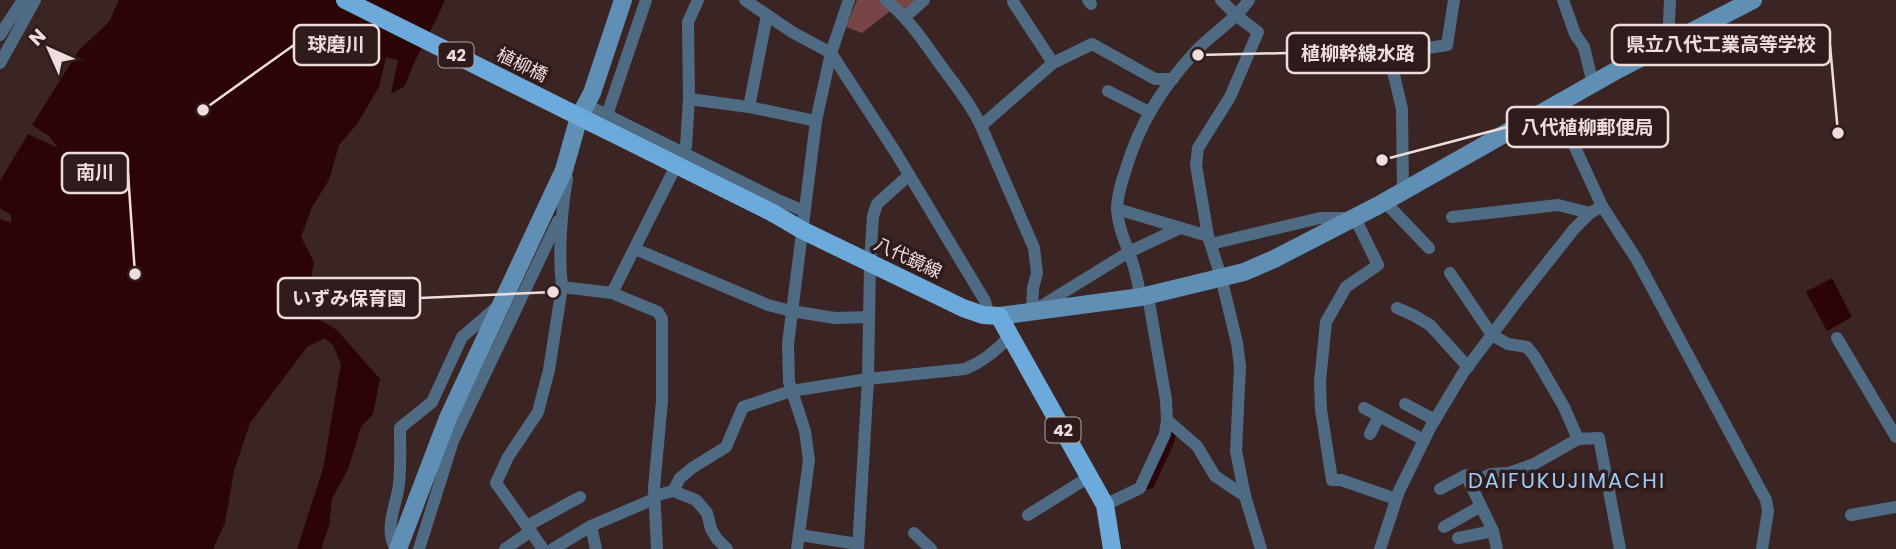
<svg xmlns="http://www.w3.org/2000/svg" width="1896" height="549" viewBox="0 0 1896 549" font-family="Poppins,'Noto Sans JP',sans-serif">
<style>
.green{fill:#774545}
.water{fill:#2c0307}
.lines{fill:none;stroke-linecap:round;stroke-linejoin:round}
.canal{stroke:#2c0307;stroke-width:12}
.street{stroke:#4e6b83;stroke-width:12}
.secondary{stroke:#5f8fb5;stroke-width:18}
.primary{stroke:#6caadc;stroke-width:18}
.primary-bridge{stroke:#6caadc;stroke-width:18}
.labels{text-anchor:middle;stroke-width:7;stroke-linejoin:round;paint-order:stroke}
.shield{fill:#2f1b1b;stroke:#b4a4a3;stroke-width:2}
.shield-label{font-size:16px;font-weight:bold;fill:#eddedd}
.street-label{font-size:18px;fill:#eddedd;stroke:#2f1b1b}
.quarter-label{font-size:21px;letter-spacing:2px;fill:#9acdf7;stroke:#2f1b1b}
.leader{fill:none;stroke:#eddedd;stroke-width:2.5}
.callout-dot{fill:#eddedd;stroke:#2f1b1b;stroke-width:2.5}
.callout{fill:#2f1b1b;stroke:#eddedd;stroke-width:2.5}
.callout-label{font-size:19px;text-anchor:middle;font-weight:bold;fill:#eddedd}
</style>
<rect width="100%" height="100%" fill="#3a2524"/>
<!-- green -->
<polygon class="green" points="857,0 921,0 906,13 890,11 862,33 846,27"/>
<!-- water -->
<g class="water">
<path d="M119,0H445C433,29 415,56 405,86L391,94L398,60L386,57L379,87L357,124L339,145L329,180L312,207L301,237L314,262L311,278L318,299L305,315L322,321L337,330L380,379L373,414L361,427L348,469L332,499L329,526L321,549H297L323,469L341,364L333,345L325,338L307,347L250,423L234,471L225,523L213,549H0V219L11,223V215L0,208V181L28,134L58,148L49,136L32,125L79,50L109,22Z"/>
<polygon points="1832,278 1852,317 1827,331 1806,292"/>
</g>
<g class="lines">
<!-- canal -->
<polyline class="canal" points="1149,483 1169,439 1171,424"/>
<!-- street -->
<g class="street">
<polyline points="745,0 792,32 831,53 896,153 985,301 987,309 983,315"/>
<path d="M886,0C912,22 925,44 945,71C958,89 972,106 981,126L1034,248L1037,273L1033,288L1032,312"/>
<polyline points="1088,0 1091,4"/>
<polyline points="1563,0 1575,34 1584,47 1593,84"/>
<polyline points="1013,2 1053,63"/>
<polyline points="905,17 924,0"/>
<polyline points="0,35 23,0"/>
<polyline points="1668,43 1670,0"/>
<polyline points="0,63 35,0"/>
<polyline points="1108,91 1149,112"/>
<polyline points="689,99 749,107 816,121"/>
<polyline points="585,104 778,200 804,211"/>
<polyline points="1555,106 1561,117 1602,206 1637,260 1766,500 1768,511 1762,549"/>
<polyline points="749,107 767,15"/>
<polyline points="607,115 646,0"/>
<polyline points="981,126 1053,63 1092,44 1155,79 1173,79"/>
<path d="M565,174L567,178C561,215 558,250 562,287L612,293L658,312L662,319V401L654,488L657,549"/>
<polyline points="1403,192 1402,109 1389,54 1447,45 1454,0"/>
<polyline points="1385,202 1429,248"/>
<polyline points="1117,209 1208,236 1221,277 1237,343 1240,366 1236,451 1245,496 1261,549"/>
<polyline points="1452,217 1558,205 1590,213"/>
<polyline points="1208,236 1196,165 1198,148 1230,97 1258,32 1237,16 1221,0"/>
<polyline points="1211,244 1320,218 1355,218 1378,265 1346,287 1326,322 1320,381 1321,410 1332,480 1341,480 1396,499"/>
<polyline points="635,249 768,305 791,311 835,318 869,317"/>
<polyline points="1450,273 1492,335 1508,344 1527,347 1535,357 1564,407 1578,439"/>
<polyline points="612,293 686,146 689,99 688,22 698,0"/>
<path d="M1141,297C1138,285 1136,272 1132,261C1126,243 1118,228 1117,209C1117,196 1121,184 1125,172C1139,124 1161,89 1195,52C1212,33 1235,21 1249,0"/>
<polyline points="1038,308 1129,252 1180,228"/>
<polyline points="1397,308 1413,315 1430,325 1468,367"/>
<polyline points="1837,338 1896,437"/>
<polyline points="1405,404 1435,420"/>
<polyline points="1364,408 1424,440"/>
<polyline points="1167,420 1197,446 1215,476 1245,496"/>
<polyline points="1370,434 1379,416"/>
<polyline points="1470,484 1491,474 1509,473 1534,464 1578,439 1599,438 1620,549"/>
<polyline points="1440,489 1466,475 1493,531 1497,549"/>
<path d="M673,491L680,478L692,468L726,447L743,407L791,391L868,379L965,369C983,362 997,350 1010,336"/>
<polyline points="654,496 673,491 696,500 707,513 711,529 717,539 727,549"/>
<polyline points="1105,505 1140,488 1165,434 1167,420 1166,400 1148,296"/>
<polyline points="1028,515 1089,477"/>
<polyline points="1851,515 1896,507"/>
<polyline points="527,526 580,497"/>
<polyline points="591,526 596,549"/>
<polyline points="1444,527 1481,506"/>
<polyline points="914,533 931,549"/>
<polyline points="799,535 858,544"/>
<polyline points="1458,538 1493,531"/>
<path d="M396,549C383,529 397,504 399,484C401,466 400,446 400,428L432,402L462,337L498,306"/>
<polyline points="419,549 453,441 558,221"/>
<polyline points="505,549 531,531"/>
<polyline points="543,549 496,483 508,457 538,412 549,370 562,287"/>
<polyline points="553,549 591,526 654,499"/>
<polyline points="797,549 809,460 805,431 789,382 788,344 816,121 831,53 849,0"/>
<polyline points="858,549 868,379 870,263 873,216 877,204 909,175"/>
<polyline points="1380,549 1399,491 1430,428 1463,373 1521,296 1574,229 1590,213 1602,206"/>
</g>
<!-- secondary -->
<g class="secondary">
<polyline points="999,316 1141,297 1244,272 1274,259 1377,206 1619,69 1753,0"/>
<polyline points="398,549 448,418 564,170 579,117 592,93 623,0"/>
</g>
<!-- primary -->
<g class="primary">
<polyline points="345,0 592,123"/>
<polyline points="773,213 802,230 963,308 983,315 999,316 1105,505 1112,549"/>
</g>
<!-- primary-bridge -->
<polyline class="primary-bridge" points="592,123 773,213"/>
</g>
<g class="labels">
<!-- shield labels -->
<g class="shield">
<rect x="438.5" y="42.5" width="35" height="25" rx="5"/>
<rect x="1045.5" y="417.5" width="35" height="25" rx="5"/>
</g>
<g class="shield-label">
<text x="456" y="61">42</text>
<text x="1063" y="436">42</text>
</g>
<!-- street labels -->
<g class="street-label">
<text transform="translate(522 65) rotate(26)" y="6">植柳橋</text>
<text transform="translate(908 258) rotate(25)" y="6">八代鏡線</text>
</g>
<!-- quarter labels -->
<g class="quarter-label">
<text x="1567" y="488">DAIFUKUJIMACHI</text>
</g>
</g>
<!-- callouts -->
<path class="leader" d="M203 110L294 45M1838 133L1830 45M1198 55L1287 53M1382 160L1507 127M135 274L128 173M553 292L420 298"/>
<g class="callout-dot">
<circle cx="203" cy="110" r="7"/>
<circle cx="1838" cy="133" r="7"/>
<circle cx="1198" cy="55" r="7"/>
<circle cx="1382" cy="160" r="7"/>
<circle cx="135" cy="274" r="7"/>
<circle cx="553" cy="292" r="7"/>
</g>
<g class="callout">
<rect x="294" y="25" width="85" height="40" rx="7"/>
<rect x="1612" y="25" width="218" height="40" rx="7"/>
<rect x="1287" y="33" width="142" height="40" rx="7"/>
<rect x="1507" y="107" width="161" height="40" rx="7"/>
<rect x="62" y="153" width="66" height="40" rx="7"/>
<rect x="278" y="278" width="142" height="40" rx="7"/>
</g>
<g class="callout-label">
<text x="336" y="51">球磨川</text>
<text x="1721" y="51">県立八代工業高等学校</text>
<text x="1358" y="60">植柳幹線水路</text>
<text x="1587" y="134">八代植柳郵便局</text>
<text x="95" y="179">南川</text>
<text x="349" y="305">いずみ保育園</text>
</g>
<!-- north arrow -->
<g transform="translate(49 49) rotate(315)" stroke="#2f1b1b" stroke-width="5" paint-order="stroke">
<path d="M0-5L12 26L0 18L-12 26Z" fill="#eddedd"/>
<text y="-10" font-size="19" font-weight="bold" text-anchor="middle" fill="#eddedd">N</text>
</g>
</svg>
